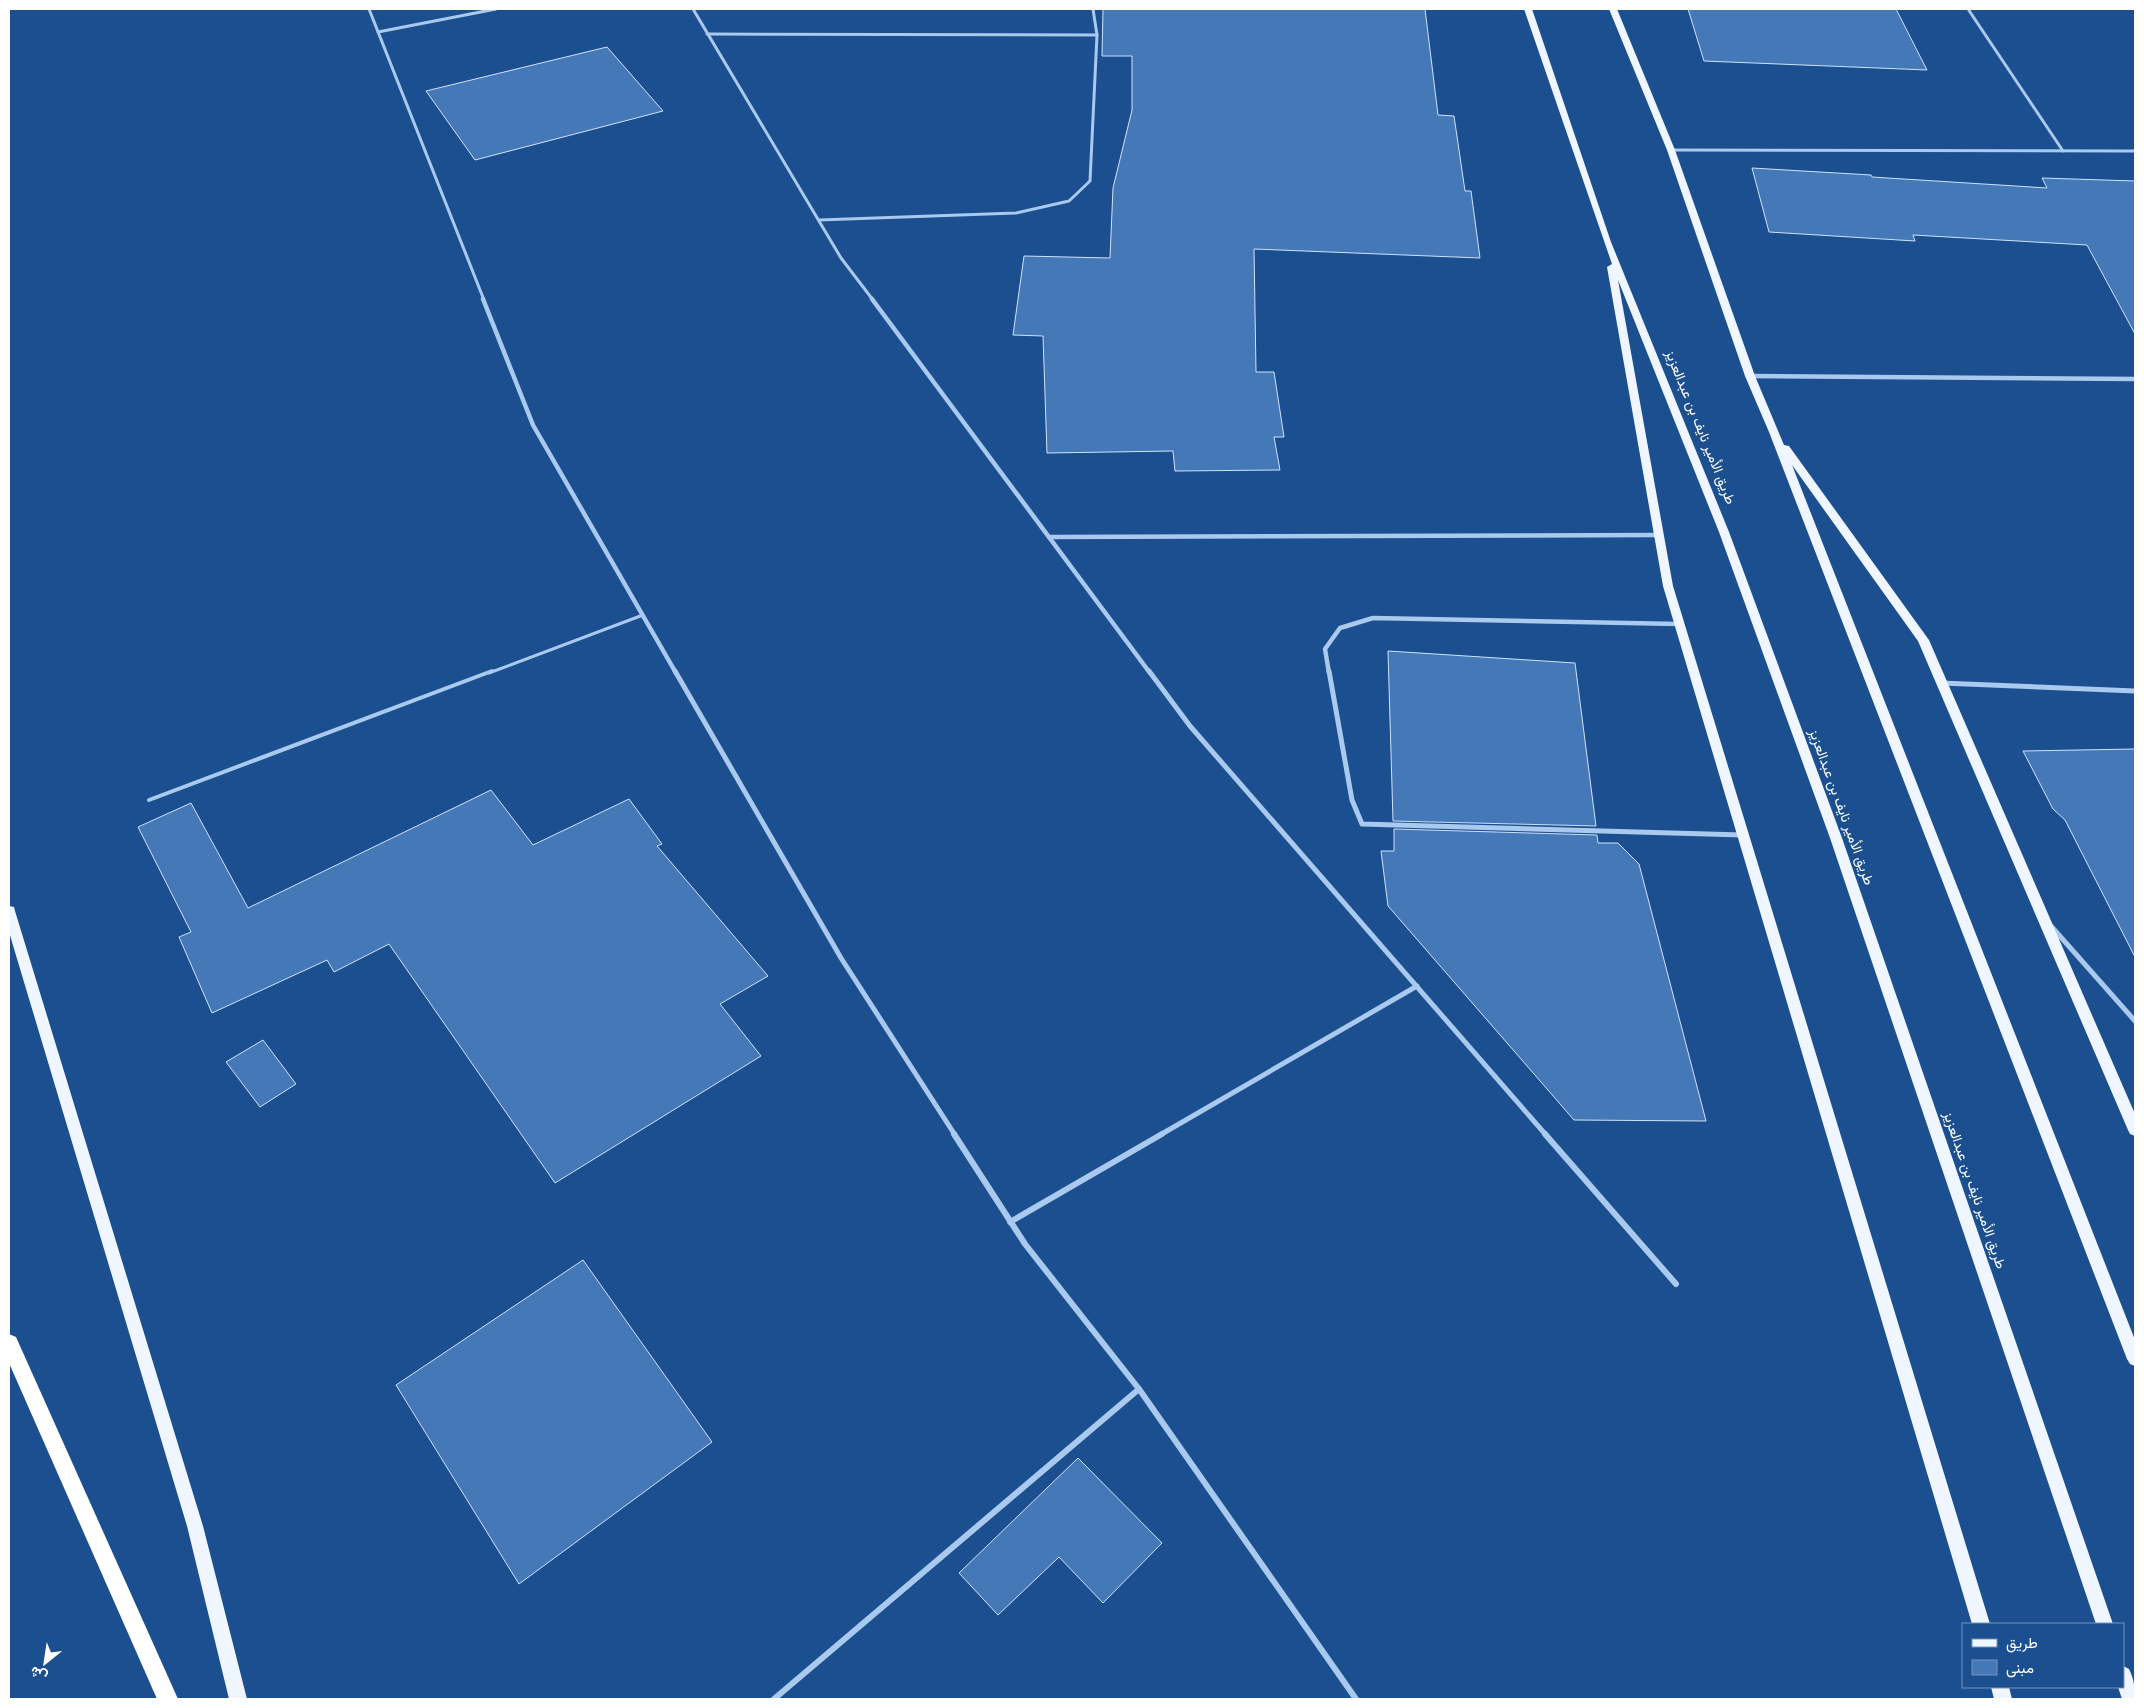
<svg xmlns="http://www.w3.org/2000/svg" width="2144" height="1708" viewBox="0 0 2144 1708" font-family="Inter,Vazirmatn,sans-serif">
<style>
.building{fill:#4478b7;stroke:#cfe3fa}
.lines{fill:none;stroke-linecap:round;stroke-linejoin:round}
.service-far1{stroke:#a9c9ee;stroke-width:3}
.service{stroke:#a9c9ee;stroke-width:4}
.minor-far3{stroke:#a9c9ee;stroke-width:3}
.minor-far2{stroke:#a9c9ee;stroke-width:4.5}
.minor-far1{stroke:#a9c9ee;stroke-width:5}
.minor{stroke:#a9c9ee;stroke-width:6}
.primary{fill:#f0f6ff;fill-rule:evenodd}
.motorway{fill:#fff;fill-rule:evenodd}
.labels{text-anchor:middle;stroke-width:4;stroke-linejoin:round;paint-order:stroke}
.street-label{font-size:14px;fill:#fff;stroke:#1b4f8f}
</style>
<rect width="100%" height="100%" fill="#1b4f8f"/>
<!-- building -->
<g class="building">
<polygon points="1103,9 1425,9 1438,115 1454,116 1465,191 1471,191 1480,258 1254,249 1256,372 1274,372 1284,437 1274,437 1280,470 1175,471 1173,451 1047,453 1043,336 1013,335 1024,256 1110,258 1113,188 1132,110 1132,56 1102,56"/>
<polygon points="1688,9 1896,9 1927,70 1704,61"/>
<polygon points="607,47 663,111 475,160 426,91"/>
<polygon points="1752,168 1871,175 1872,177 2047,188 2042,178 2135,181 2135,334 2087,245 1913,235 1915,241 1769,232"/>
<polygon points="1388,651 1575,663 1596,826 1393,821"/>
<polygon points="2135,749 2135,957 2065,820 2053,809 2023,751"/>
<polygon points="491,790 533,845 629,799 662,844 657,846 768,976 720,1004 761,1056 555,1183 389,944 334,972 327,960 212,1013 179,937 191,932 138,827 191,803 248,908"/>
<polygon points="1394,829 1597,835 1598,843 1618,843 1639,864 1706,1121 1574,1120 1388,906 1381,851 1394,851"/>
<polygon points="263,1040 296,1084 260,1107 226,1062"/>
<polygon points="583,1260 712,1442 519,1584 396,1385"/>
<polygon points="1078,1458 1162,1543 1103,1603 1059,1557 998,1615 959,1573"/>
</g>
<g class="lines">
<!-- service-far1 -->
<polyline class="service-far1" points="489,673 643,615"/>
<!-- service -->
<polyline class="service" points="149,800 492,671"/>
<!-- minor-far3 -->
<g class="minor-far3">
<polyline points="369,9 484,300"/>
<polyline points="693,9 841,258 873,300"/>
<polyline points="1968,9 2063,151"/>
<polyline points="378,32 496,9"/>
<polyline points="707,34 1097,35"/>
<polyline points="1671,150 2135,151"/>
<polyline points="819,220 1016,213 1069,201 1090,181 1097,35 1093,9"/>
</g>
<!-- minor-far2 -->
<g class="minor-far2">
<polyline points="483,299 533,425 676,673"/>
<polyline points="872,299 1150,673"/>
<polyline points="1750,376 2135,379"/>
<polyline points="1049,537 1659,535"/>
<polyline points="1329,673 1325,649 1340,628 1373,618 1679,624"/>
</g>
<!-- minor-far1 -->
<g class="minor-far1">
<polyline points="675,671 841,958 955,1135"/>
<polyline points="1149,671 1190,726 1546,1135"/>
<polyline points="1329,671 1352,800 1362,824 1742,835"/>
<polyline points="1941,683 2135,691"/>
<polyline points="2051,926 2135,1021"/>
<polyline points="1160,1135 1417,986"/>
</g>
<!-- minor -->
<g class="minor">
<polyline points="954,1134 1025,1244 1139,1389 1356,1699"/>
<polyline points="1545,1134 1676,1284"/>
<polyline points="1010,1222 1162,1134"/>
<polyline points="774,1699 1139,1389"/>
</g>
<!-- primary -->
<g class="primary">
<polygon points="1524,9 1532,9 1611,242 1729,532 1842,838 2113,1624 2096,1624 1830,838 1719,532 1618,280 1673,586 1990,1624 1972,1624 1663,586 1607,267 1612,264"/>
<polygon points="1609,9 1617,9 1675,150 1755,376 1784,445 1789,446 1929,640 2135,1114 2135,1136 2130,1134 2128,1130 1918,641 1792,465 2135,1340 2135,1366 2130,1364 2127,1359 1769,432 1745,376 1667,150"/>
<polygon points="9,906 14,907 15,911 203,1526 247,1699 229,1699 187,1526 9,932"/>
<path d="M2123,1666L2129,1669C2134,1679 2135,1688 2135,1699H2122L2118,1687H2123Z"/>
<polygon points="1991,1687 2009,1687 2012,1699 1994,1699"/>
</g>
<!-- motorway -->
<polygon class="motorway" points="9,1334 16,1337 178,1699 157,1699 9,1363"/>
</g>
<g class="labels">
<!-- street labels -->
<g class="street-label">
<text transform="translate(1701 427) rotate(68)" y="5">طريق الأمير نايف بن عبدالعزيز</text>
<text transform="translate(1842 807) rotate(70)" y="5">طريق الأمير نايف بن عبدالعزيز</text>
<text transform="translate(1975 1190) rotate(71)" y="5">طريق الأمير نايف بن عبدالعزيز</text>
</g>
</g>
<!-- border -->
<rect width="2144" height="1708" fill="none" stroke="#ffffff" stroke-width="20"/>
<!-- legend -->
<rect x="1962" y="1623" width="162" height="65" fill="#1b4f8f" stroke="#7695bc"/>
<rect x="1972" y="1639" width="25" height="8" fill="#f0f6ff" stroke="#7695bc"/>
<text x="2006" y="1648" font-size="15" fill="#ffffff">طريق</text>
<rect x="1972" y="1660" width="25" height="15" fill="#4478b7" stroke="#7695bc"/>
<text x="2006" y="1673" font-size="15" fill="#ffffff">مبنى</text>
<!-- north arrow -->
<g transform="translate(45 1663) rotate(210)" stroke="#1b4f8f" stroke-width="4" paint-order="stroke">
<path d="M0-4L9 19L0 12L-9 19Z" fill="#ffffff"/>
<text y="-8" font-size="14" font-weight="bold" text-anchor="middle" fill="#ffffff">ش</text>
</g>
</svg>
